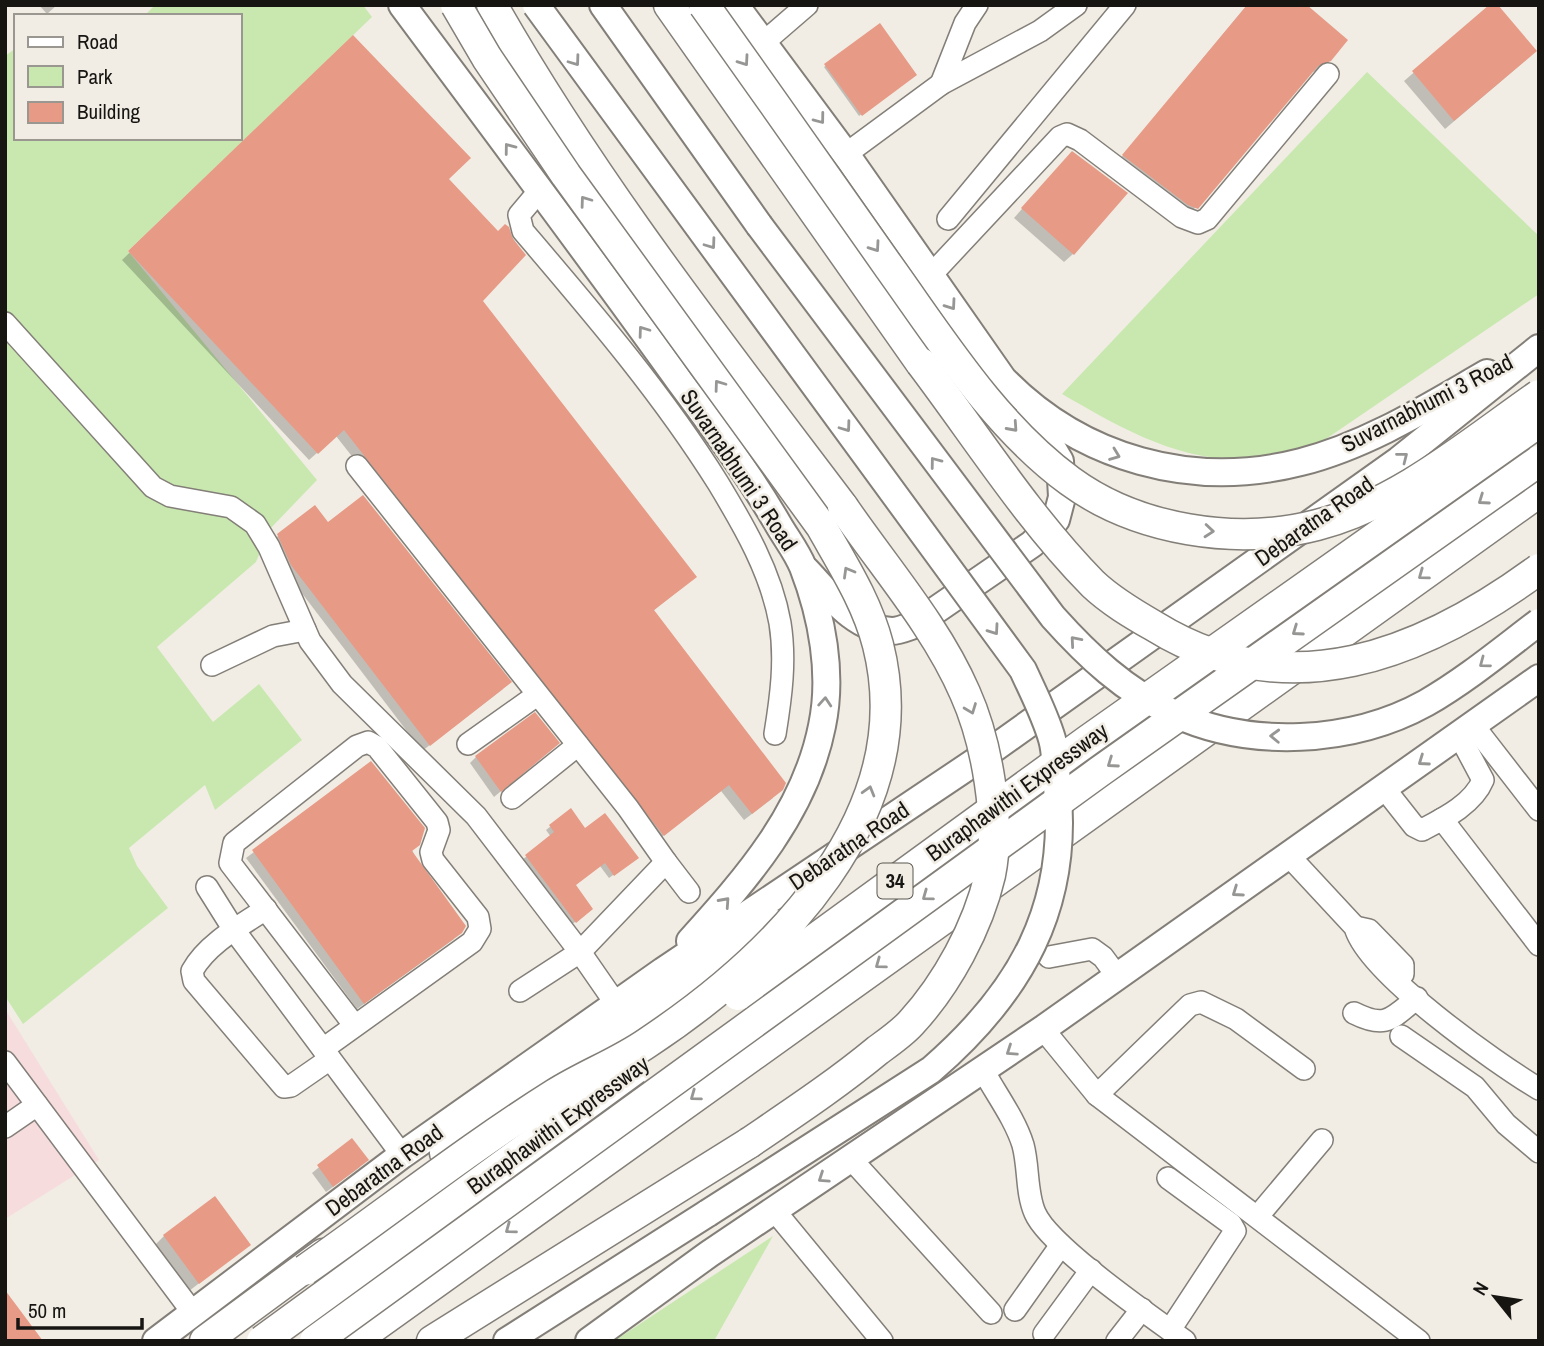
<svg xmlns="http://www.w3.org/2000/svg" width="1544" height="1346" viewBox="0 0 1544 1346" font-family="'Archivo Narrow',sans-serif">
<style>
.industrial{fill:#f7dcde}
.green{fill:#c9e8b0}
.shadow{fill:#0003}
.building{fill:#e79a86}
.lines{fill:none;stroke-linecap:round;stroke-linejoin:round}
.minor-casing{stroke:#837f78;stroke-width:24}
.major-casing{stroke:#837f78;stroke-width:30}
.highway-casing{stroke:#837f78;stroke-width:33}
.minor{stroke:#fff;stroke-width:21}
.major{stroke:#fff;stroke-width:26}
.highway{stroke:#fff;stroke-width:30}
.major-bridge-casing{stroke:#837f78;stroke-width:30;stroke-linecap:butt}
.highway-bridge-casing{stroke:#837f78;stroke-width:33;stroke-linecap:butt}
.major-bridge{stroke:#fff;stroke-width:26}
.highway-bridge{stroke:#fff;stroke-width:30}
.oneway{stroke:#969694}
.labels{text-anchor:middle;stroke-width:5;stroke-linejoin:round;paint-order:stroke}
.shield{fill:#f1ede4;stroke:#585651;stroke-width:2}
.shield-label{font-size:21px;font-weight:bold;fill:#161512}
.street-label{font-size:23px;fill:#161512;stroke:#f1ede4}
</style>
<rect width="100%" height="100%" fill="#f1ede4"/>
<!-- industrial -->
<polygon class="industrial" points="5,1009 99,1160 5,1219"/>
<!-- green -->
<g class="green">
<polygon points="155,5 363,5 372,17 128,251 317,480 269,530 256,562 157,647 213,722 259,684 302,740 215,810 205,785 129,848 137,866 168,908 23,1024 5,996 5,56 16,48 16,138 240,138 240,16 144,16"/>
<path d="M1367,72L1539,236V294L1320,443C1293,448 1261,459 1234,459C1171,458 1114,424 1062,394Z"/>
<polygon points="773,1236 714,1341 614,1341"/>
</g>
<!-- shadow -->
<g class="shadow">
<polygon points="39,5 57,5 47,14"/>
<polygon points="1247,5 1329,60 1320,70 1309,73 1187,217 1115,165"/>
<polygon points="1492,5 1526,60 1445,129 1404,81"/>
<polygon points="879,26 915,74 859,116 824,67"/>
<polygon points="353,37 447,179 498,233 505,226 524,255 481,301 695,577 653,611 773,798 744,820 721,791 655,842 336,436 309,460 122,260"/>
<polygon points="1063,162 1073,254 1064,262 1014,218"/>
<polygon points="327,524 503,689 422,751 285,571 271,542 278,536"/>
<polygon points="551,749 494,797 470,763 476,757"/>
<polygon points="371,763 454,939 357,1009 246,858"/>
<polygon points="570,811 585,830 632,861 609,878 600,866 574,886 587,913 571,925 522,860 551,837 546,830"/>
<polygon points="351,1141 360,1167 326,1192 312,1173"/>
<polygon points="164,1236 249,1245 189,1291 155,1245"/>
</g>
<!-- building -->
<g class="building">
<polygon points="1247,5 1307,5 1348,40 1331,61 1318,66 1198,209 1188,205 1122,155"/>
<polygon points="1489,5 1498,5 1537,51 1454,121 1412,71"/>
<polygon points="880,23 917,75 862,116 824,64"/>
<polygon points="353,35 471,158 449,179 498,231 505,224 509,227 513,239 526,255 483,301 697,577 654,610 786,783 783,790 752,814 729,785 664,836 344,430 318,454 128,251"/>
<polygon points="1072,151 1128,193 1074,255 1021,208"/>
<polygon points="363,495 512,682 430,746 291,565 277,534 315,505 328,522"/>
<polygon points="535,712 560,743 501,792 475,756"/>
<polygon points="371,761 425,828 420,845 412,851 466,926 462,933 364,1004 252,850"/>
<polygon points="571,808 585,828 605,813 639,858 614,876 605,863 576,885 593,909 576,923 525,855 554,832 549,825"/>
<polygon points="352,1138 369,1160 333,1187 317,1165"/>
<polygon points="215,1196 251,1245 199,1284 163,1235"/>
<polygon points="5,1290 43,1341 5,1341"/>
</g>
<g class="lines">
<!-- minor casing -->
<g class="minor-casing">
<g id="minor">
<polyline points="763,43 807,5"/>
<polyline points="941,84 965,23 977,5"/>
<polyline points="846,154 941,84 1040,31 1076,5"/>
<path d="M540,190L519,215L523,231C592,312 661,392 718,483C744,526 771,572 780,623C786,660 781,697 775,734"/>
<polyline points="948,219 1125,5"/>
<polyline points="930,276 1060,137 1067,134 1080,140 1182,217 1198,223 1207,219 1328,74"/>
<polyline points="5,323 153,487 170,496 231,507 255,524 269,547 310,641 342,684 476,816 580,952 616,1004"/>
<polyline points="357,466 628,808 666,862 580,952 520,991"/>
<polyline points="212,665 273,636 305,630"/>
<polyline points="1473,725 1539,810"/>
<polyline points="468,744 537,695"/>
<path d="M1384,788L1414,826L1422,830C1445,818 1473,804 1483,780L1459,735"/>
<polyline points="512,798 578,745"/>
<polyline points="1442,819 1539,945"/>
<path d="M1289,856L1355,927C1366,972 1496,1063 1539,1089"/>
<polyline points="666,862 689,892"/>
<polyline points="207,887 234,930 402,1155"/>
<path d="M266,909C240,926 207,944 192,971L194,981L284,1087L291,1086L330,1059"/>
<polyline points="1355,927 1369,930 1403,965 1403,974"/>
<polyline points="1049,957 1092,949 1103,957 1117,976"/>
<path d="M1354,1013C1386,1029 1391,1019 1417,998"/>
<polyline points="1043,1029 1097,1095 1419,1341"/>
<polyline points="1401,1036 1475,1087 1506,1124 1539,1152"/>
<polyline points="323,1049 472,942 480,929 478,917 433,860 431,852 439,830 437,822 377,747 368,742 357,746 234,843 230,863 355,1026"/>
<polyline points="5,1062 193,1313"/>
<path d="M983,1070C996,1094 1015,1119 1023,1145C1029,1167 1026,1193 1035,1213C1049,1246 1152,1317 1185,1341"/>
<polyline points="1097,1095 1190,1005 1201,1002 1236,1019 1304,1069"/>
<polyline points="5,1127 37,1105"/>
<polyline points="851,1159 991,1313"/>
<polyline points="1168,1178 1231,1224 1235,1231 1170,1330"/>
<polyline points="774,1210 882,1341"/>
<polyline points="1258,1216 1322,1140"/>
<polyline points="1015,1310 1061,1245"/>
<polyline points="1044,1334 1091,1270"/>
<polyline points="1117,1341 1142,1309"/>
</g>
</g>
<!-- major casing -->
<g class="major-casing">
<g id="major">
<path d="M402,5C495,130 589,255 680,382C714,428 749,474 778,524C786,538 797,552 803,567C822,616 833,674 822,726C805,812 747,878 690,941"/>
<polyline points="603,5 759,225"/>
<path d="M735,5L850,160L1003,379C1081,459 1192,490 1301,462C1368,445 1428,407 1487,373"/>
<path d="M806,570C829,594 855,630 892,631C899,631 908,627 914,625L1032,544L1056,520L1062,497L1060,461L1030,410"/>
<polyline points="156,1341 402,1155 663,971 982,757 1399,460 1539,348"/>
<polyline points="507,1341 708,1213"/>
<polyline points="589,1341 709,1254 1043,1029 1539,678"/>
</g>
</g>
<!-- highway casing -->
<g class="highway-casing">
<g id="highway">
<path d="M492,5C593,183 720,344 843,507"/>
<polyline points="669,5 921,363"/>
<polyline points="445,1153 538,1084 775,925"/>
<polyline points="205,1341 323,1254"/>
<polyline points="354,1341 1539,492"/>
<polyline points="432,1341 749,1143"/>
</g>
</g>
<!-- minor -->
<use href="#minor" class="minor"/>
<!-- major -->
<use href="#major" class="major"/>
<!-- highway -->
<use href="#highway" class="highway"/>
<!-- major-bridge casing -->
<g class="major-bridge-casing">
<g id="major-bridge">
<path d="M536,5L1023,670C1033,692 1045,715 1052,739C1056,753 1056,771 1057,786C1070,907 1020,993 931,1070L708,1213"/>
<path d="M759,225L1053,617C1088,656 1125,691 1173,713C1250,749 1352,744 1426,703C1466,680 1502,650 1539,622"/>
</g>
</g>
<!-- highway-bridge casing -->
<g class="highway-bridge-casing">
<g id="highway-bridge">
<path d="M704,5C766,92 828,180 889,267C942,341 995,426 1070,481C1137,530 1236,546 1317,525C1399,504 1470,443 1539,395"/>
<path d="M921,363C977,437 1028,518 1093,584C1111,601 1133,614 1154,626C1288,709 1422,655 1539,569"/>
<polyline points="738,995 1087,741 1539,422"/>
<path d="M749,1143C793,1113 837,1084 878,1050C889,1042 902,1033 911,1023C947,984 978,927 990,875C1001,822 987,742 965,693C936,626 884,567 843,507"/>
<path d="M305,1270C388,1212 469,1148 555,1094C585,1075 618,1063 647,1043C775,958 921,815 878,645C867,602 843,565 821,526L566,175L487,58L456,5"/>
<polyline points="262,1341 635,1069"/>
<polyline points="315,1341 1099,772 1539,461"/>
</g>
</g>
<!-- major-bridge -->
<use href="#major-bridge" class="major-bridge"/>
<!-- highway-bridge -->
<use href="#highway-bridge" class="highway-bridge"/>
</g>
<!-- one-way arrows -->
<defs><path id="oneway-chevron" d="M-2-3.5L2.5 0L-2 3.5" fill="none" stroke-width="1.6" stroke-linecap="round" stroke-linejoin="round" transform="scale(1.75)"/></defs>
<g class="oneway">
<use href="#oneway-chevron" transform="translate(575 61) rotate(54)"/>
<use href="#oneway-chevron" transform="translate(744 61) rotate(55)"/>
<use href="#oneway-chevron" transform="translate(820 119) rotate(53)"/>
<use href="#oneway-chevron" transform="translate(509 148) rotate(-127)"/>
<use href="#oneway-chevron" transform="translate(585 201) rotate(-126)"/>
<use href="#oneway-chevron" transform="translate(711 244) rotate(54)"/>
<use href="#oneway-chevron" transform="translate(875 247) rotate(55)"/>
<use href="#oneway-chevron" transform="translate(951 305) rotate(55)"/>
<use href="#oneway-chevron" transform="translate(643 331) rotate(-126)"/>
<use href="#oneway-chevron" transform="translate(719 385) rotate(-126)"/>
<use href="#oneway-chevron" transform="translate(846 427) rotate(54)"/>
<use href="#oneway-chevron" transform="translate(1013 427) rotate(48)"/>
<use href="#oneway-chevron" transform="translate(1115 455) rotate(21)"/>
<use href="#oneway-chevron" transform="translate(1403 457) rotate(-38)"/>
<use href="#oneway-chevron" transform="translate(935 462) rotate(-127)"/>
<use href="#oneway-chevron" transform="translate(1483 500) rotate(145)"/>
<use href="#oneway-chevron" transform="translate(1209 531) rotate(5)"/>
<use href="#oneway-chevron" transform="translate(848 572) rotate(-120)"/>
<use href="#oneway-chevron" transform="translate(1423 575) rotate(144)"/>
<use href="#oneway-chevron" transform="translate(994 630) rotate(55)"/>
<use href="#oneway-chevron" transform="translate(1297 631) rotate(145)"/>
<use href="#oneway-chevron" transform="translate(1075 641) rotate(-131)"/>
<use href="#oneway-chevron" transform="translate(1484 663) rotate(143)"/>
<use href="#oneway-chevron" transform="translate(825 702) rotate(-86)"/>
<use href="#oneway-chevron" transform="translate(971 709) rotate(69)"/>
<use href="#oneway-chevron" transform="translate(1275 736) rotate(-178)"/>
<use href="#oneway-chevron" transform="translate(1423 761) rotate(145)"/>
<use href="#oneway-chevron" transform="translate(1112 763) rotate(145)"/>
<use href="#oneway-chevron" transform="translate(869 791) rotate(-74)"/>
<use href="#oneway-chevron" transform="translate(1237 892) rotate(145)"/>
<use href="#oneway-chevron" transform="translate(927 896) rotate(144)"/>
<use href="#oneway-chevron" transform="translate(725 902) rotate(-48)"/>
<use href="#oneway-chevron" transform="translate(880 964) rotate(144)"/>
<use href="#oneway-chevron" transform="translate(1011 1051) rotate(146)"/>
<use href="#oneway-chevron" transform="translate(695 1096) rotate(144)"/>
<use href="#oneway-chevron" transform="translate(823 1178) rotate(146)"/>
<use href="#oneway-chevron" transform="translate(510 1229) rotate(144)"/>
</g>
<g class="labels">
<!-- shield labels -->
<rect class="shield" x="877.5" y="863.5" width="35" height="35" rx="5"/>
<g class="shield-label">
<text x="895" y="888">34</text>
</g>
<!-- street labels -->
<g class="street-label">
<text transform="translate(1427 403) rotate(-27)" y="8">Suvarnabhumi 3 Road</text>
<text transform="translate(739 470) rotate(56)" y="8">Suvarnabhumi 3 Road</text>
<text transform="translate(1314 521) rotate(-35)" y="8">Debaratna Road</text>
<text transform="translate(1017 792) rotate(-36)" y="8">Buraphawithi Expressway</text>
<text transform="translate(849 846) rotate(-34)" y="8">Debaratna Road</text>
<text transform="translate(558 1125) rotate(-36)" y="8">Buraphawithi Expressway</text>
<text transform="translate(384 1170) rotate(-36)" y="8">Debaratna Road</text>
</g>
</g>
<!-- border -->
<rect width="1544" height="1346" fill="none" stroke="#161512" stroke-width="14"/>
<!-- legend -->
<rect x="14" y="14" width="228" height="126" fill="#f1ede4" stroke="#999790" stroke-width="2"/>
<rect x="28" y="37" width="35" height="10" fill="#ffffff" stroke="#999790" stroke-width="2"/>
<text x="77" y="49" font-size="21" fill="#161512">Road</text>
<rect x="28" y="66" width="35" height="21" fill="#c9e8b0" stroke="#999790" stroke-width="2"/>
<text x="77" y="84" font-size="21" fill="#161512">Park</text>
<rect x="28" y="102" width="35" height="21" fill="#e79a86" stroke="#999790" stroke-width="2"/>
<text x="77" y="119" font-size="21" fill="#161512">Building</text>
<!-- north arrow -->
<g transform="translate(1495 1297) rotate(300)" stroke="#f1ede4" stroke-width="5" paint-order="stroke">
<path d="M0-5L12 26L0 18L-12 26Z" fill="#161512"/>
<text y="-10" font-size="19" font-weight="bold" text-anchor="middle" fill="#161512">N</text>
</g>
<!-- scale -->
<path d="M18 1318v10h124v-10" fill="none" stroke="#161512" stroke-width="3.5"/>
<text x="28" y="1318" font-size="21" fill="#161512" stroke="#f1ede4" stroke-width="5" paint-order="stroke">50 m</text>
</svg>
